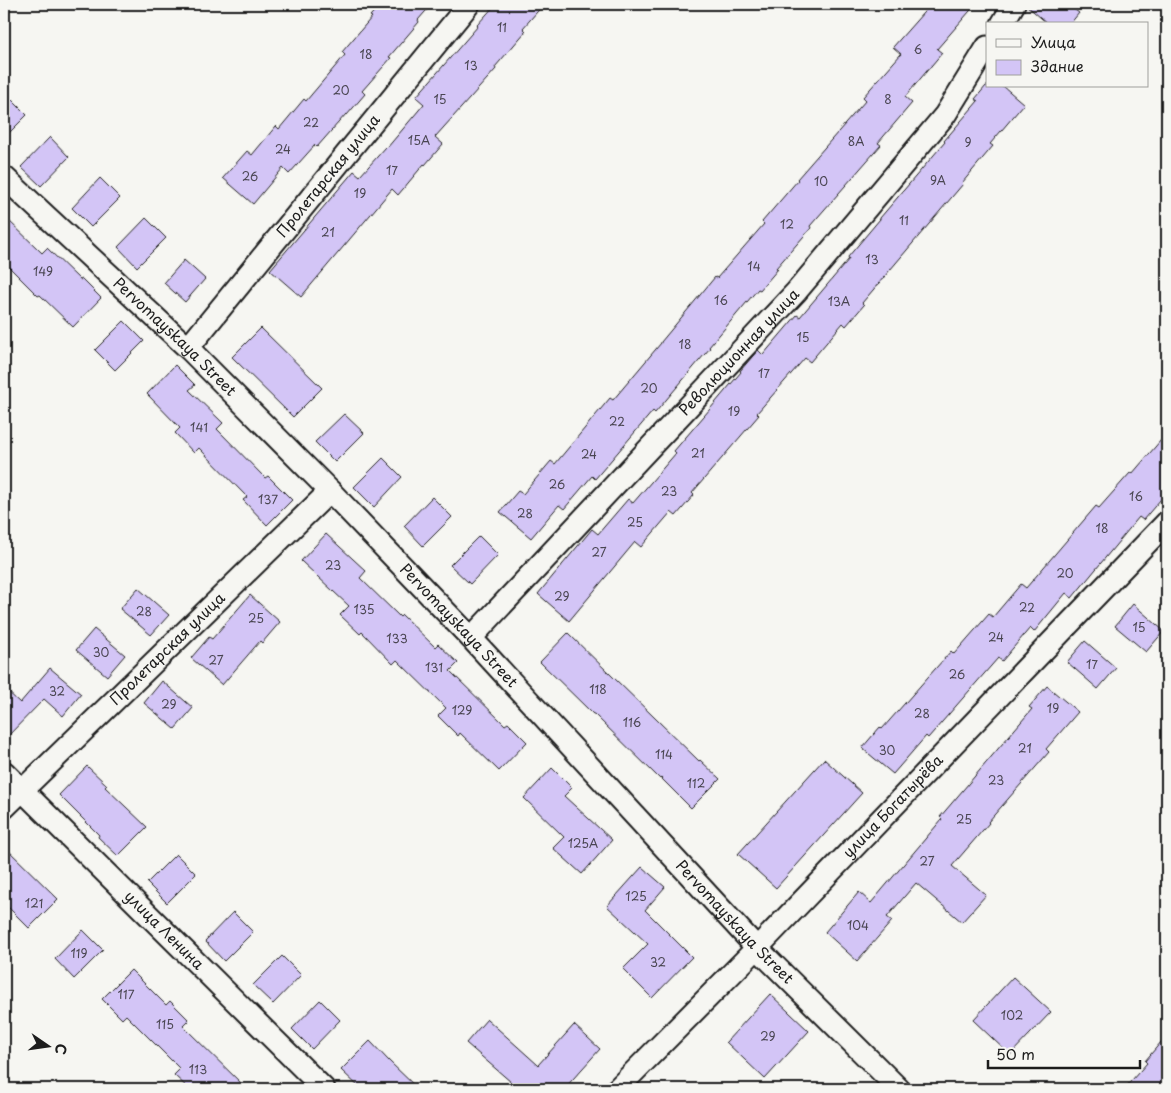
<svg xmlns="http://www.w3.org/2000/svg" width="1171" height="1093" viewBox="0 0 1171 1093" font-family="'Playpen Sans',sans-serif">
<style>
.building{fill:#d3c5f6;stroke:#1c1c1c}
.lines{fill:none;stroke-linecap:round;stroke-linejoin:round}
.minor-casing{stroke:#1c1c1c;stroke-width:25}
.minor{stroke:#f6f6f2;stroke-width:21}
.labels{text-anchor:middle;stroke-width:4;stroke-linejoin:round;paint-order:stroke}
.number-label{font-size:12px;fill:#4a4652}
.street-label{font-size:15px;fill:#1c1c1c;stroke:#f6f6f2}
</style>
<rect width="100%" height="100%" fill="#f6f6f2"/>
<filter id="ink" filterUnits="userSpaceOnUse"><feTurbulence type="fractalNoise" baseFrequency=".02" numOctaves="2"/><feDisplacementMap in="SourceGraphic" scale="10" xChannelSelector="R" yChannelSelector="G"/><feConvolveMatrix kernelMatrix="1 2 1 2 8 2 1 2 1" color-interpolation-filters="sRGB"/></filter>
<g filter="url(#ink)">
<!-- building -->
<g class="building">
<polygon points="381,4 432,4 418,20 419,22 389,57 391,58 362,91 365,94 347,115 346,114 317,147 315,145 289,174 283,168 253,204 223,178 247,151 252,155 276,126 279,129 304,99 306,101 345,55 342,52 372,17 370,16"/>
<polygon points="496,4 544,4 523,28 526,31 495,67 496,69 435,137 443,144 425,165 424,164 398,195 392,189 301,297 270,270 354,171 360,176 386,147 387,148 424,104 416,97 478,26 477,25"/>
<polygon points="931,4 976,4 937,49 942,53 905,97 912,103 878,143 881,145 810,226 811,228 776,268 778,269 760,290 758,289 709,347 710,348 655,413 653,411 595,479 592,476 564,509 559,505 531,538 500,512 518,491 523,494 551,461 555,464 610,398 613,400 661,343 661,342 715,277 717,278 764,224 762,222 798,180 797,179 866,100 863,97 901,54 893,47"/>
<polygon points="1026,4 1067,4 1079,13 1070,24 1048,24 1026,5"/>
<polygon points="986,86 1003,86 1024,104 990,144 993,146 962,183 963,184 862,303 864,305 846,326 843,323 810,362 805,358 757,413 759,415 692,493 694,495 676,516 671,512 641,547 635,542 569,621 538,594 592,529 598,534 628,499 633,503 676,453 674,451 710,409 741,372 740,371 758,350 763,355 797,315 800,317 849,259 848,257 880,219 880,218 945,142 944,141 978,101 975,99"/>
<polygon points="4,92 27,115 4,138"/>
<polygon points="50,137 69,157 41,186 21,167"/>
<polygon points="100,178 120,198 91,227 72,208"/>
<polygon points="4,216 42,253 47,248 80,280 82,279 101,298 73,327 40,295 38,296 4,262"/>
<polygon points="146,218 166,238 137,267 118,247"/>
<polygon points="184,260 205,279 185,302 164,283"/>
<polygon points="124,321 144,341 115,370 95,350"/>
<polygon points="261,328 322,388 293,417 232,357"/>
<polygon points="175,365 195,385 189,390 223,423 217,429 265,478 268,476 292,500 267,525 243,500 247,497 199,448 194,453 175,433 180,428 147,394"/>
<polygon points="344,414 364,433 335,462 315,442"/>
<polygon points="1167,433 1167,492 1143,520 1139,517 1072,598 1066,593 1034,632 1030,628 1002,661 998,658 928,738 926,736 893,774 862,748 880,727 882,729 951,651 954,654 989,614 993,617 1021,584 1026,588 1096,506 1099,508 1130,473 1132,474"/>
<polygon points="383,458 402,477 374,507 354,487"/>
<polygon points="432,497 452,517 423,546 404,526"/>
<polygon points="326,534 366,571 360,578 400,617 402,615 435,647 438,644 458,663 450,671 505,725 508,723 527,742 499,771 460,733 458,736 438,716 446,708 397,660 393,664 362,632 360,634 340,615 349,606 301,561"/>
<polygon points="479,536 498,555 470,584 450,565"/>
<polygon points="138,588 169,615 151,635 120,609"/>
<polygon points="250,595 280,622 262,643 260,641 222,685 191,658 209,637 212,639"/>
<polygon points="1133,604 1164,631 1146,652 1115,626"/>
<polygon points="94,629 125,655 107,676 76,650"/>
<polygon points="568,633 699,761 700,760 720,779 691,808 661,778 660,779 594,714 593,714 540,662"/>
<polygon points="1085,641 1116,668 1098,689 1067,662"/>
<polygon points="50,668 81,694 63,716 44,699 4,740 4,688 20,703"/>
<polygon points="162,681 193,708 175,729 144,703"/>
<polygon points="1047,686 1078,712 1046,749 1049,752 988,822 989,823 952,866 986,895 962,922 916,883 887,917 892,921 857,961 825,932 859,892 871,903 942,819 940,817 1032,709 1029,707"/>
<polygon points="824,759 862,793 776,888 738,854"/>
<polygon points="87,766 107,785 105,787 147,827 118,856 98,837 99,835 59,795"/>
<polygon points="552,768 572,788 564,796 612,840 582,874 553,848 564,837 524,798"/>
<polygon points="4,846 58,899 29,928 4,903"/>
<polygon points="176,854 196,874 167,903 147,883"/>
<polygon points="642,867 665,887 645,910 692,957 652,998 623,969 648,944 607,906"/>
<polygon points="233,912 253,932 224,961 205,941"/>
<polygon points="83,930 103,950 74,979 55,959"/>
<polygon points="282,956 301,975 273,1004 253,985"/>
<polygon points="131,970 166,1005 170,1001 189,1020 183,1026 247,1089 189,1089 174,1075 180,1069 126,1015 122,1019 102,999"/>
<polygon points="1013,977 1051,1012 1010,1055 973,1020"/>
<polygon points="770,994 809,1031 765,1079 726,1042"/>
<polygon points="320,1000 340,1020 312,1049 292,1029"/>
<polygon points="487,1019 538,1065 574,1025 600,1049 564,1089 519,1089 466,1043"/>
<polygon points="1167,1035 1167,1089 1124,1089 1147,1063 1145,1061"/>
<polygon points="370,1041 389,1061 418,1089 361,1089 341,1070"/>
</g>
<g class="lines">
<!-- minor casing -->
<g class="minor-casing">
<g id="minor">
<polyline points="1002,24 1014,4"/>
<path id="s1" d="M4,177L188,348L330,491L471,638L757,948L899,1089"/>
<path id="s2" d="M188,348L469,4"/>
<path id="s3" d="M471,638L796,292L945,115L987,47"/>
<path id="s4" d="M4,772L324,1089"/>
<path id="s5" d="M4,808L330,491"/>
<path id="s6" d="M617,1089L757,948L1167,522"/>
</g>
</g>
<!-- minor -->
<use href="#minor" class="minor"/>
</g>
</g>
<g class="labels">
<!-- number labels -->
<g class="number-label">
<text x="502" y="32">11</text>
<text x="918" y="54">6</text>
<text x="366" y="59">18</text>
<text x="471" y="70">13</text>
<text x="341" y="95">20</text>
<text x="440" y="104">15</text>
<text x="888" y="104">8</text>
<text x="311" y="127">22</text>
<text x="419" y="145">15А</text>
<text x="856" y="146">8А</text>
<text x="968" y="147">9</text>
<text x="283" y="154">24</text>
<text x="392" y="175">17</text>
<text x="250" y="181">26</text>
<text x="938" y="185">9А</text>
<text x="821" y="186">10</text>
<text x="360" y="198">19</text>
<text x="904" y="225">11</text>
<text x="787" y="229">12</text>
<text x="328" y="237">21</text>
<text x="872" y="264">13</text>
<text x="754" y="271">14</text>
<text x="43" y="276">149</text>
<text x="721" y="305">16</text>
<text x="839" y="306">13А</text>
<text x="803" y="342">15</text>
<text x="685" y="349">18</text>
<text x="764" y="378">17</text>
<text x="649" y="393">20</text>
<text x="734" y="416">19</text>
<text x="617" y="426">22</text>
<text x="199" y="432">141</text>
<text x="698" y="458">21</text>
<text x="589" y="459">24</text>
<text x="557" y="489">26</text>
<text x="669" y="496">23</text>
<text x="1136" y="501">16</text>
<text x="268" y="504">137</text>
<text x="525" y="518">28</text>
<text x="635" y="527">25</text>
<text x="1102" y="533">18</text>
<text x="599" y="557">27</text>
<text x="333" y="570">23</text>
<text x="1065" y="578">20</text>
<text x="562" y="601">29</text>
<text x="1027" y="612">22</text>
<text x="364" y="614">135</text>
<text x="144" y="616">28</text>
<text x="256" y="623">25</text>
<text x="1139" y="632">15</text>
<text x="996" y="642">24</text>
<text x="397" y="643">133</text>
<text x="101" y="657">30</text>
<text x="216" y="665">27</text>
<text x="1092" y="669">17</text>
<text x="434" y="672">131</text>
<text x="957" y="679">26</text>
<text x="598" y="694">118</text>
<text x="57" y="696">32</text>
<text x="169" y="709">29</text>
<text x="1053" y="713">19</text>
<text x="462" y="715">129</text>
<text x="922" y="718">28</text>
<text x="632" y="727">116</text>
<text x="1025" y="753">21</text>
<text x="887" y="755">30</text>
<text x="664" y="759">114</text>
<text x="996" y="785">23</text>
<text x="696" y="788">112</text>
<text x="964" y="824">25</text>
<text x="583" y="848">125А</text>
<text x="927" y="866">27</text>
<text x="636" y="901">125</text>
<text x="34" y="908">121</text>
<text x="858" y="930">104</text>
<text x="79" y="958">119</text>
<text x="658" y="967">32</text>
<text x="126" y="999">117</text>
<text x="1012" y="1020">102</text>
<text x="165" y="1029">115</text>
<text x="768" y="1041">29</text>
<text x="198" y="1074">113</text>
</g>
<!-- street labels -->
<g class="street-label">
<text dy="5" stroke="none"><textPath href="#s2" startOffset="222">Пролетарская улица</textPath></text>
<text dy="5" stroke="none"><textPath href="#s1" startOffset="234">Pervomayskaya Street</textPath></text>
<text dy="5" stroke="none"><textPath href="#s3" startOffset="392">Революционная улица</textPath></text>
<text dy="5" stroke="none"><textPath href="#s1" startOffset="639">Pervomayskaya Street</textPath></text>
<text dy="5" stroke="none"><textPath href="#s5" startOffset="228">Пролетарская улица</textPath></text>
<text dy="5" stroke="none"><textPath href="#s6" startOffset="395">улица Богатырёва</textPath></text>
<text dy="5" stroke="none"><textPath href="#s1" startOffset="1044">Pervomayskaya Street</textPath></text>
<text dy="5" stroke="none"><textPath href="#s4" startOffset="225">улица Ленина</textPath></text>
</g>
</g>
<!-- margin -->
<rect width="1171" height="1093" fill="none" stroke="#f6f6f2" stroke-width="20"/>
<rect x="10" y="10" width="1151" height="1073" fill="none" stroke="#1c1c1c" stroke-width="2" filter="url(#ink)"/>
<!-- legend -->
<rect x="986" y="22" width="162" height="65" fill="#f6f6f2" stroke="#9f9f9c"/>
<rect x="996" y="39" width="25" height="8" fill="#f6f6f2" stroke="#9f9f9c"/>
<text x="1031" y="48" font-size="15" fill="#1c1c1c">Улица</text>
<rect x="996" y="60" width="25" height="15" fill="#d3c5f6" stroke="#9f9f9c"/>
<text x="1031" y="72" font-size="15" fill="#1c1c1c">Здание</text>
<!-- north arrow -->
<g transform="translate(48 1046) rotate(103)" stroke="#f6f6f2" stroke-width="4" paint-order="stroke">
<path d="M0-4L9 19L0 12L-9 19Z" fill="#1c1c1c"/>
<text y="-8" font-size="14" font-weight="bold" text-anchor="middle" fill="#1c1c1c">С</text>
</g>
<!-- scale -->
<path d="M988 1060v8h152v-8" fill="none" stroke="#1c1c1c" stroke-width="2.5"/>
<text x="996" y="1060" font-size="15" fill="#1c1c1c" stroke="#f6f6f2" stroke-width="4" paint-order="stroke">50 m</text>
</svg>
